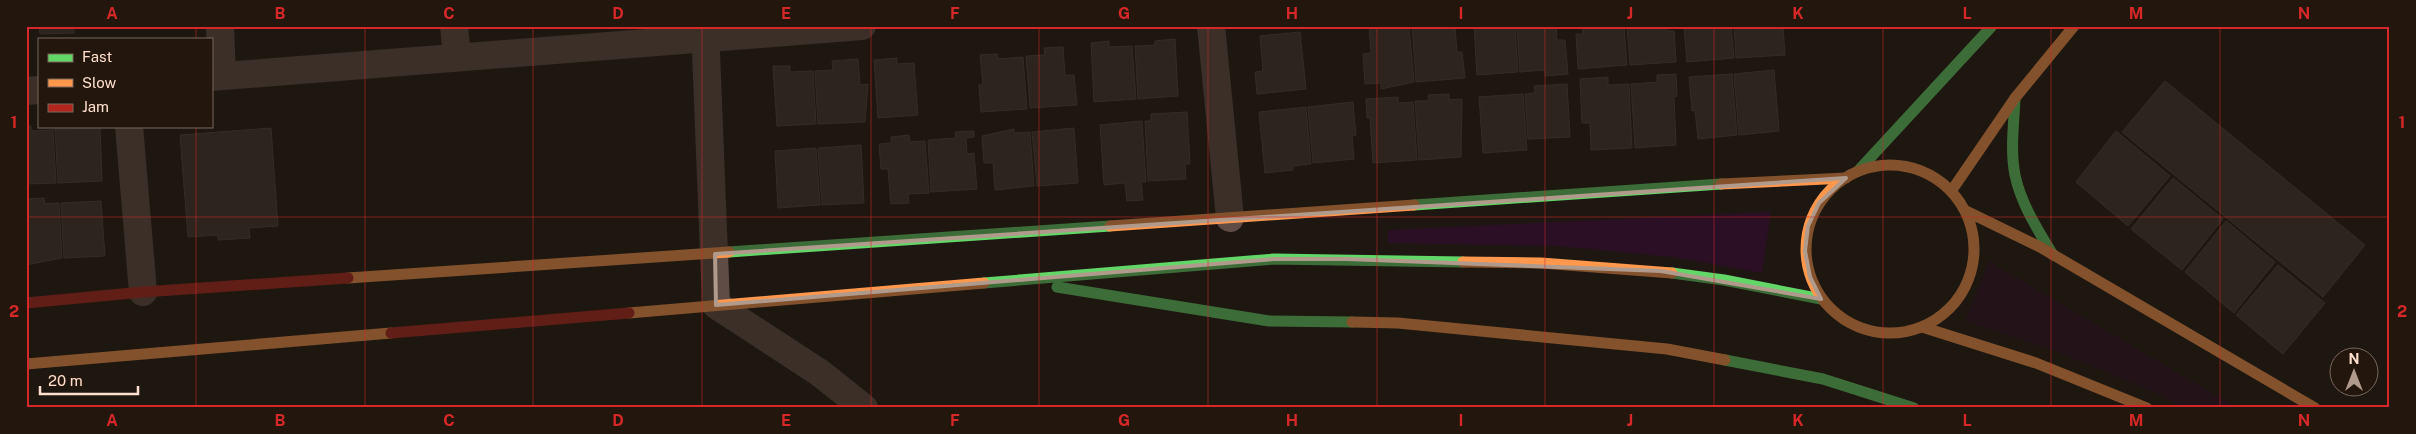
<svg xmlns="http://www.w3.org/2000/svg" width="2416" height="434" viewBox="0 0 2416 434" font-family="'Public Sans',sans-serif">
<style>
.green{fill:#2b0f24}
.building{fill:#40362e;stroke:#52453a}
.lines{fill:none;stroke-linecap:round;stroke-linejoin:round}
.street{stroke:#5f4d45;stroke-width:28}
.fast{stroke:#63d668;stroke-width:11}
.slow{stroke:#ff974d;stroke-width:11}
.jam{stroke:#b3261e;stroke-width:11}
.marked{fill:none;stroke:#b09a8c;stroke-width:4;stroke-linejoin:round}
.grid{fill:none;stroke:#d62828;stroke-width:1;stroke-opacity:0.55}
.neatline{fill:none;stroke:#d62828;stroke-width:2}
.grid-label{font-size:16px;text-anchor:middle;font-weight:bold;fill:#d62828}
</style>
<rect width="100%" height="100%" fill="#1e1711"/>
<!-- green -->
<g class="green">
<polygon points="1771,212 1762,273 1673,257 1557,246 1388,243 1388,230"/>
<polygon points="1989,261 2238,408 2185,408 2153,392 2057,352 1965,321"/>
</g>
<!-- building -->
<g class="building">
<polygon points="39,26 74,26 74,33 40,34"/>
<polygon points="1369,26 1409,26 1414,82 1381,89 1381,83 1365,84 1363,54 1371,53"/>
<polygon points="1412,26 1455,26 1457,52 1462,52 1465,78 1416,82"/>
<polygon points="1474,26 1515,26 1518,72 1477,75"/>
<polygon points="1517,26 1556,26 1557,40 1565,40 1568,74 1545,76 1545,70 1520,72"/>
<polygon points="1582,26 1624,26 1627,65 1578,69 1576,34 1583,34"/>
<polygon points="1627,26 1667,26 1667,31 1674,31 1676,62 1630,65"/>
<polygon points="1689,26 1731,26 1734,58 1687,62 1684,28"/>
<polygon points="1734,26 1783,26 1785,55 1736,58"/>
<polygon points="1300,32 1306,89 1257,94 1255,72 1263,71 1260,36"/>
<polygon points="1175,39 1178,96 1138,99 1135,46 1155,45 1155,41"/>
<polygon points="1109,41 1109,47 1132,46 1136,99 1094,102 1091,43"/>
<polygon points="1063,47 1065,75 1074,75 1077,105 1030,108 1026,56 1045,55 1044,48"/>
<polygon points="997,54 998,59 1023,57 1027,109 981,112 979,85 983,84 980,55"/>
<polygon points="897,58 897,64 914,63 918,115 878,118 874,60"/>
<polygon points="858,59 860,85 868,84 865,122 818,124 815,71 833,70 832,61"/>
<polygon points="773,66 790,66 790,72 813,71 816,124 777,126"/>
<polygon points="1774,70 1779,131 1739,135 1734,74"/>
<polygon points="1676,74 1677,96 1674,97 1676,145 1635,148 1631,84 1657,82 1657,75"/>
<polygon points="1732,74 1737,135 1698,139 1695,110 1692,111 1689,77"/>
<polygon points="1608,77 1608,85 1629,84 1632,148 1591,150 1590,123 1582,123 1580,79"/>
<polygon points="2165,81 2365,245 2323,297 2122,132"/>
<polygon points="1567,84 1570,137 1528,139 1525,94 1535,93 1534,86"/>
<polygon points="1449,94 1449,100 1462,99 1461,157 1419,160 1415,101 1429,101 1428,95"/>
<polygon points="1523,94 1527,150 1483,153 1479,97"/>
<polygon points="1398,97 1398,103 1413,102 1417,160 1373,163 1370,118 1367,118 1366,99"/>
<polygon points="1353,102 1356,135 1352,136 1354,159 1313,163 1308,107"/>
<polygon points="1306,107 1311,164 1293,166 1293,170 1265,173 1259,112"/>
<polygon points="1187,112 1190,164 1185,164 1186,179 1148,181 1145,121 1151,121 1151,114"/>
<polygon points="1142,121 1146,182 1141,182 1143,200 1127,201 1125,183 1104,185 1100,125"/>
<polygon points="26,126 31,126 31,131 53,130 56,183 26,184"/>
<polygon points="76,126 100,126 102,181 58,183 55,129 76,129"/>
<polygon points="271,128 278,226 249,228 250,238 218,240 218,235 188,237 180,135"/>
<polygon points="1074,128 1078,183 1037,186 1032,132"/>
<polygon points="1014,129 1014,133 1030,132 1034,186 995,190 993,163 984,163 982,136"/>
<polygon points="974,131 974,137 966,138 967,154 974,153 977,189 931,192 928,140 956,138 955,132"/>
<polygon points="2116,131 2170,176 2128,226 2076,182"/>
<polygon points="909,135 910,142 925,141 929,193 908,194 909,203 891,204 888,169 881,169 879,144 891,143 891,137"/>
<polygon points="861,145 864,203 822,205 818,148"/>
<polygon points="816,148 820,205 778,208 775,151"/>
<polygon points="2173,178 2223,219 2182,270 2131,229"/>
<polygon points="44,198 45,204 59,203 62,258 26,265 26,199"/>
<polygon points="101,201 105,256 64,258 61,203"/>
<polygon points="2226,221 2275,262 2234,313 2185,272"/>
<polygon points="2278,265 2325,303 2283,354 2236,315"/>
</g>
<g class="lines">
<!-- street -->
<g class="street">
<polyline points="220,26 222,76"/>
<polyline points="454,26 457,57"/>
<polyline points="705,26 716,305 820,373 864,408"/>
<polyline points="1211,26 1230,218"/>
<polyline points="211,77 862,26"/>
<polyline points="26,91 39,90"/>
<polyline points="129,126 143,292"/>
</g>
<!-- fast -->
<g class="fast">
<path d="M2015,98C2014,123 2010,150 2015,175C2021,204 2038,230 2053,255"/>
<polyline points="1858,171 1992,26"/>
<polyline points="1414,205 1721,184"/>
<polyline points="729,252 1110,226"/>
<polyline points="1672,273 1724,280 1821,299"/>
<polyline points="984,283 1274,259 1463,262"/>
<polyline points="1057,287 1269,321 1352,322"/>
<polyline points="1725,360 1823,379 1914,408"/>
</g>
<!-- slow -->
<g class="slow">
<circle cx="1890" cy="249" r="84"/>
<polyline points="1721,184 1846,178"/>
<polyline points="1952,190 2015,98 2074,26"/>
<polyline points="1966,211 2040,247 2315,408"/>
<polyline points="1110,226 1414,205"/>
<polyline points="1463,262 1541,263 1672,273"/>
<polyline points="348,278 729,252"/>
<polyline points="629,313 984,283"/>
<polyline points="1352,322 1398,323 1667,349 1725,360"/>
<polyline points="1922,327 2036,363 2147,408"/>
<polyline points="26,364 391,333"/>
</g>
<!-- jam -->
<g class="jam">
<polyline points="26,303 143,292 348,278"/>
<polyline points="391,333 629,313"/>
</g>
</g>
<!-- marked area -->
<path d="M0 0H2416V434H0ZM1846,178L1819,203L1808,226L1805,251L1810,277L1821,299L1661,271L1347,259H1274L716,305L715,254Z" fill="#1e1711" fill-opacity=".55" fill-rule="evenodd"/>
<path class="marked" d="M1846,178L1819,203L1808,226L1805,251L1810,277L1821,299L1661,271L1347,259H1274L716,305L715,254Z"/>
<!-- grid -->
<path class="grid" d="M196,26V39M365,26V408M533,26V408M702,26V408M871,26V408M1039,26V408M1208,26V408M1377,26V408M1545,26V408M1714,26V408M1883,26V408M2051,26V408M2220,26V408M196,126V408M26,217H2390"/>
<!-- border -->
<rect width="2416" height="434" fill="none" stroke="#23160c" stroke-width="55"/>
<!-- legend -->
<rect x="38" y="38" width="175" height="90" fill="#23160c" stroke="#7b675a"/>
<rect x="48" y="54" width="25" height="8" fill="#63d668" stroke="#7b675a"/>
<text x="82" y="62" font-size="15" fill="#ffe0ce">Fast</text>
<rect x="48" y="79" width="25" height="8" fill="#ff974d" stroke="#7b675a"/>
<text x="82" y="88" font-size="15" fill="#ffe0ce">Slow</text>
<rect x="48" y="104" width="25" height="8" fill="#b3261e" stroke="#7b675a"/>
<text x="82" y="112" font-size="15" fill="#ffe0ce">Jam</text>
<!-- north arrow -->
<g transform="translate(2354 372)"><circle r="24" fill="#23160c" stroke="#7b675a"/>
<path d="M0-4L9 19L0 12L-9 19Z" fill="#b09a8c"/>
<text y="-8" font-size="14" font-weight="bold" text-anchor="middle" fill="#ffe0ce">N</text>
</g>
<!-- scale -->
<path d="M40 386v8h98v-8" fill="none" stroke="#ffe0ce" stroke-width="2.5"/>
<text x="48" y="386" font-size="15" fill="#ffe0ce" stroke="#23160c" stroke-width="4" paint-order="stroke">20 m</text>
<rect x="28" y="28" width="2360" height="378" class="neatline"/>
<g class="grid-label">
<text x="112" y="19">A</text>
<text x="280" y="19">B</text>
<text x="449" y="19">C</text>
<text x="618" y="19">D</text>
<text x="786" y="19">E</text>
<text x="955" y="19">F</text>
<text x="1124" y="19">G</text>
<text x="1292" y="19">H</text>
<text x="1461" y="19">I</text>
<text x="1630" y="19">J</text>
<text x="1798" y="19">K</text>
<text x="1967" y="19">L</text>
<text x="2136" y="19">M</text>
<text x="2304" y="19">N</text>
<text x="14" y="128">1</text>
<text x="2402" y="128">1</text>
<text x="14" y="317">2</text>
<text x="2402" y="317">2</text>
<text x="112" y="426">A</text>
<text x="280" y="426">B</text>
<text x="449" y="426">C</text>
<text x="618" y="426">D</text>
<text x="786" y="426">E</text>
<text x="955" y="426">F</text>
<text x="1124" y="426">G</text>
<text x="1292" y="426">H</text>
<text x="1461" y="426">I</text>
<text x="1630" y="426">J</text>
<text x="1798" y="426">K</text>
<text x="1967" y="426">L</text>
<text x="2136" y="426">M</text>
<text x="2304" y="426">N</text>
</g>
</svg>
